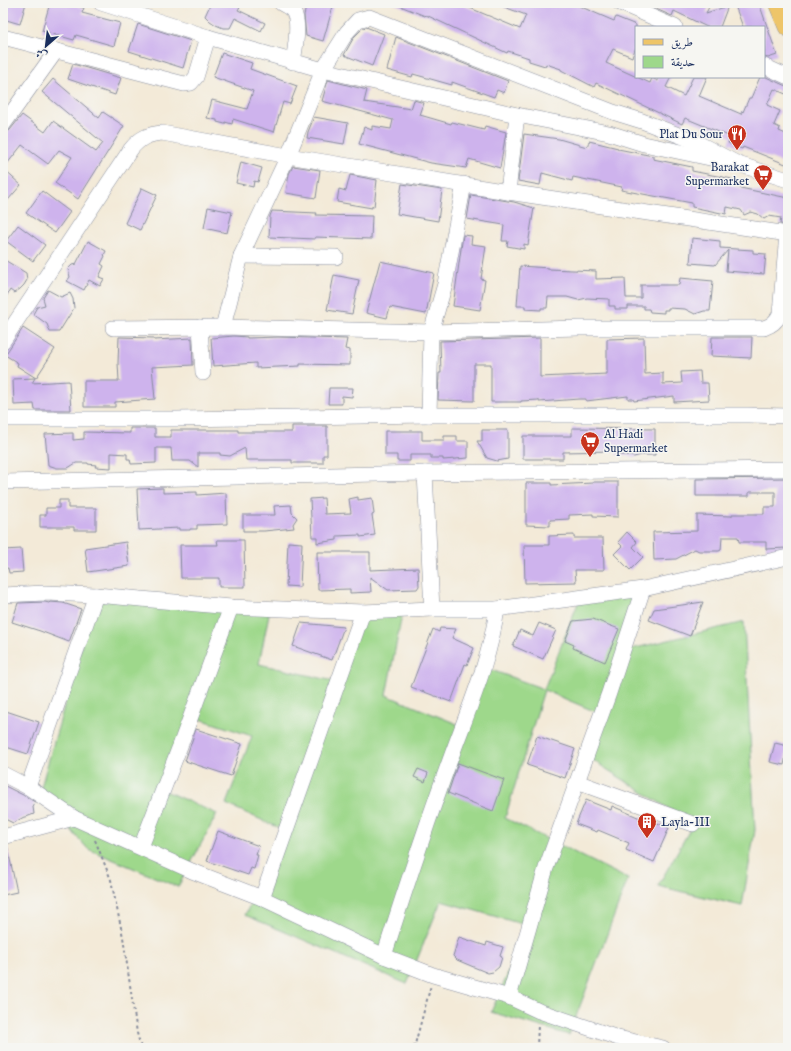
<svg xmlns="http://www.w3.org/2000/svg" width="791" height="1051" viewBox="0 0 791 1051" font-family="'IM FELL English',Amiri,serif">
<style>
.green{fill:#9ed88b;stroke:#5c8474}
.building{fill:#ceb3ed}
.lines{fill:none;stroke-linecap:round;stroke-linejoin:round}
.minor-casing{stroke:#878c9b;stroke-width:16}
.major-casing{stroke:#878c9b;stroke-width:20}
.path{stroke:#878c9b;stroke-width:2;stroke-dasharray:3 3;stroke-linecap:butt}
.minor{stroke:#fff;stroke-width:15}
.major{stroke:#eec569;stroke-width:19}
.labels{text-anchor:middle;stroke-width:3;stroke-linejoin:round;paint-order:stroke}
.poi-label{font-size:12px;fill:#1b2f5e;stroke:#f6f6f2;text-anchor:end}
</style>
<rect width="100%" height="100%" fill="#f6f6f2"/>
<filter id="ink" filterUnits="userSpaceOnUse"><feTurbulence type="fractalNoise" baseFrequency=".025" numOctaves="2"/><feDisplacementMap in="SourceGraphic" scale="8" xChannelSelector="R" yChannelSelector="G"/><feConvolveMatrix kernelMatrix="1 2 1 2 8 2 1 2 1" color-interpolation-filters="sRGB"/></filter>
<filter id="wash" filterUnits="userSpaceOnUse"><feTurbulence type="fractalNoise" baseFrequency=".012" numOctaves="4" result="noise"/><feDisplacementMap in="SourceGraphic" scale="16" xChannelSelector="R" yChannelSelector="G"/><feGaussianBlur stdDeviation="0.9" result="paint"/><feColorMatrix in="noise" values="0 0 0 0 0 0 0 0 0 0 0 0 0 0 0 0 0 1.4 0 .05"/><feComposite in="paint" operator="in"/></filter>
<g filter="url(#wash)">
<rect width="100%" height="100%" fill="#f3ead8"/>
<!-- green -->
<polygon class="green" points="643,589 623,651 744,622 755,830 742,906 658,886 693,824 586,756 601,714 544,690 505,818 628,879 569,1035 491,1012 529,926 441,901 407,984 245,915 286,831 226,804 252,736 191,716 163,790 217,814 178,887 88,849 39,794 96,595 270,609 259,664 338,682 363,612 403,610 386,695 462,726 483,667 544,689 580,598"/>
<g id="blocks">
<!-- building -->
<g class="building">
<polygon points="3,3 26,3 20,24 3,19"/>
<polygon points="50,3 68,3 84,8 82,13 120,23 114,46 76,35 74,40 42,31"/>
<polygon points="211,3 242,3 238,10 265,23 261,31 235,18 230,28 223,28 216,25 210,21 205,16"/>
<polygon points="307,3 334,3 323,41 306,36 304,15"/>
<polygon points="393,3 458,3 520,29 526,15 496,4 497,3 572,3 614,21 616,17 636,25 636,47 632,57 613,49 606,63 650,83 652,78 658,81 658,77 671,77 666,87 684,96 693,77 707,77 699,96 741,114 742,111 743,112 749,98 751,98 760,77 766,77 788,87 788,95 774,89 767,105 780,111 774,125 780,128 779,131 788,135 788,165 743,147 742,149 728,143 731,137 685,118 682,124 596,83 594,87 561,70 561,69 546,64 545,66 529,61 529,58 508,51 507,53 426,15 425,16"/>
<polygon points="642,3 711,3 706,13 728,6 720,27 707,27 674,11 672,16"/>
<polygon points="734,3 759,3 777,55 768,58 764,57 764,27 743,27"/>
<polygon points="138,24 191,41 183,68 129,51"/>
<polygon points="366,27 384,34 372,66 344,55 354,37 363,28"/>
<polygon points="396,37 508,81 504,93 497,90 494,97 452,82 452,85 413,74 412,77 387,70"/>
<polygon points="222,53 252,63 250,69 297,86 290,104 283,102 274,132 233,119 232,124 225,122 225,124 217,122 217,120 207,118 212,100 247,109 253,91 213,77"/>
<polygon points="73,64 121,78 115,95 68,79"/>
<polygon points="53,79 99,118 103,112 124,126 78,199 55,183 72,157 59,150 48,164 22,145 3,169 3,135 10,130 22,115 45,132 53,121 96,152 103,143 42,92"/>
<polygon points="328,80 367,90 364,102 411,109 414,100 424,103 420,115 451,124 452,122 484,130 485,126 506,132 500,168 469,159 466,168 431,163 359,144 364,127 372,130 372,126 391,129 393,120 322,101"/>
<polygon points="314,117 348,123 344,144 307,138 308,132"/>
<polygon points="524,134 559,139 587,147 589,141 618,148 618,149 653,156 653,159 692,167 692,171 732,179 731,186 788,198 788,225 780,224 781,218 769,216 764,219 758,214 751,212 744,215 741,210 727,207 726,214 692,207 692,203 621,190 622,187 573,177 572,181 542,173 540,185 518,181"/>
<polygon points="241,162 262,168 258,182 254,181 253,187 236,183"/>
<polygon points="293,166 320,170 316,198 286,193 289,174"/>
<polygon points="3,169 21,185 8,200 3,196"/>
<polygon points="350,175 377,180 374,207 372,206 372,208 337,202 339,189 346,191"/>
<polygon points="402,184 442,190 438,221 397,214"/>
<polygon points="142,188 157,195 140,230 125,223"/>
<polygon points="42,191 70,212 55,233 26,213"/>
<polygon points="471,195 514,202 534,208 528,245 524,244 524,249 507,246 508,241 502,241 504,225 467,219"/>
<polygon points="208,207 232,212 227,233 204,228"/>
<polygon points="272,211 317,213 316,215 372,216 371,239 315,237 315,239 269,237 270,216"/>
<polygon points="18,225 45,245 33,261 6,241"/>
<polygon points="463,235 472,236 471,244 486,246 481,279 485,280 480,310 453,306"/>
<polygon points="692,238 720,241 720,248 753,250 753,253 766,254 764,274 726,271 728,250 715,265 690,263"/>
<polygon points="88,241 106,251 104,255 105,256 101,264 104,266 99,277 104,279 100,286 89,280 84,290 67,281 70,277 68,269 72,265 76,264"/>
<polygon points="3,259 26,273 27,280 24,285 20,289 14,293 10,290 3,302"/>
<polygon points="380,261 434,273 426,314 390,307 387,318 366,313"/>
<polygon points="520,266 549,268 549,269 596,271 596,279 625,278 626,298 641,298 641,285 679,285 680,278 713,281 710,311 704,311 695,314 685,309 668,308 668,310 664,310 664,313 650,312 649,309 644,309 644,306 628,306 628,309 615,309 615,306 609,306 609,299 587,298 578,300 567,297 548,297 547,308 541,308 541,310 525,309 525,306 517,306"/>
<polygon points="334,275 359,280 352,314 327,310"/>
<polygon points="48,290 61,297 70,293 73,299 74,308 59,332 50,332 47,324 33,314 37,307 45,305 43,298"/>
<polygon points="23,328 55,349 36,378 17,366 18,363 5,355"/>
<polygon points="234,336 247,337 247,338 278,337 347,339 345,349 350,350 350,365 300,364 300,366 256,368 256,363 213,366 211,338"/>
<polygon points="119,337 154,338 154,340 192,338 193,365 152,367 155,399 115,402 115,407 84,407 84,381 119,381 118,363"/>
<polygon points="712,337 752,337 751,358 711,356"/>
<polygon points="540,338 540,377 607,374 607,339 644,338 645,374 663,373 663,384 682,383 681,372 700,371 701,383 708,383 709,400 674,402 674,396 634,401 633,399 628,399 628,396 586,401 586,399 579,399 539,402 539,400 521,401 521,402 491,402 491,364 474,364 474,401 438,400 439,373 441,373 440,341"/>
<polygon points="35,378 32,383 69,381 71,410 35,410 34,404 14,405 13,379"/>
<polygon points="329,388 353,388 352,397 342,396 342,404 328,404"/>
<polygon points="292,426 327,426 327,455 323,455 323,463 292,463 292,460 246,460 245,448 230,456 220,455 220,453 198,453 198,467 190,461 172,461 171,448 156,448 156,463 131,464 130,459 127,459 127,454 111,453 111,468 95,467 96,465 88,464 88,463 76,463 68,468 57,468 48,465 45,434 73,433 73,440 84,439 84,432 130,433 130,428 155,428 155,437 171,437 171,430 238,430 238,432 292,432"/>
<polygon points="572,428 655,429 655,455 641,455 634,457 627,455 616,455 616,451 563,452 563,459 523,459 523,436 572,436"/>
<polygon points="482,430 508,430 508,459 497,461 487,458 477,441 482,441"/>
<polygon points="385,431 422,431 422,440 444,440 444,436 457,436 457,441 468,441 468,458 443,460 443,458 431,458 431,455 410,455 410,461 397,461 397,455 385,455"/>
<polygon points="788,478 788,542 787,542 787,548 766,549 766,542 739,542 738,537 722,537 721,550 719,551 699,551 695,549 676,559 654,560 653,532 697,531 697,515 732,516 732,514 764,514 764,507 775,507 775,492 749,492 749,496 696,496 696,479"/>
<polygon points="593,482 618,482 618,517 593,516 593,514 569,515 569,519 550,520 550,526 526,525 526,483 551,483 551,485 593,483"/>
<polygon points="163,488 163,493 197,492 197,495 226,493 227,524 197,525 197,529 190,529 190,530 179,530 179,528 139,530 137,489"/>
<polygon points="358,497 358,500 372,498 374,514 372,515 375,535 360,537 360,535 337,536 337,540 317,543 317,537 312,537 310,499 324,498 325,514 351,513 349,499"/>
<polygon points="59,500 68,500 68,508 96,508 96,530 74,530 74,527 40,527 40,515 46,515 46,508 59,508"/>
<polygon points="291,505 292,513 297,518 293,524 294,528 264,531 243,531 243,515 275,515 274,506"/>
<polygon points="627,532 637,542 633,547 643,557 630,570 614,554 622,546 618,542"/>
<polygon points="574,535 574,538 603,538 604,570 575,570 576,582 525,583 524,545 549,545 549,536"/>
<polygon points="217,540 244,540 245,587 219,587 219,578 181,578 180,545 218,545"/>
<polygon points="126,542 129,566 88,572 85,548"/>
<polygon points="288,542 302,543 300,587 286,586"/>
<polygon points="21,549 23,572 9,573 8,568 3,569 3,550"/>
<polygon points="317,552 370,552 370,570 418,568 419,586 417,589 388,590 370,577 371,592 350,593 350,589 318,590"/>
<polygon points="45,602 49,603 50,602 63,603 81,609 69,642 40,631 12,622 18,603"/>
<polygon points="703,602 690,636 649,620 654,609"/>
<polygon points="593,619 619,629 605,662 573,648 574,645 565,641 573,621"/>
<polygon points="301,623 344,627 332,660 293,646"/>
<polygon points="539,623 556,630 543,659 513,646 520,630 533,636"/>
<polygon points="440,628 456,629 452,638 474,648 467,665 465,664 451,702 411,687 433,629 439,632"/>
<polygon points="3,710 39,722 28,754 3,746"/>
<polygon points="196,729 242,744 231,776 185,761"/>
<polygon points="537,736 575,749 565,778 527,765"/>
<polygon points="775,743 788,746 784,765 770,762"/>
<polygon points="458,763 504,780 493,811 448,793"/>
<polygon points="418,769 428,773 425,782 414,777"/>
<polygon points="3,785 23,795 35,802 33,807 34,814 26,817 24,817 13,823 3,818"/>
<polygon points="586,800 611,810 612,806 640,818 641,816 669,828 654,862 626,850 629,843 598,830 597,832 576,824"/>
<polygon points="218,831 259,846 256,855 258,855 254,869 251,868 248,875 207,861"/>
<polygon points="7,845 17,892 3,895 3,846"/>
<polygon points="459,937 486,946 487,942 503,947 500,956 502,957 499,967 493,972 488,973 457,960 453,956"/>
</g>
</g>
</g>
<g filter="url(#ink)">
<use href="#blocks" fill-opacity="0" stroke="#878c9b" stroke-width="1"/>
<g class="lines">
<!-- minor casing -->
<g class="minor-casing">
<g id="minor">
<polyline points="101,3 208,37 323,70 517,115 609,133 644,144 738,164 788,180"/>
<path d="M281,3C285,5 289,7 292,10C301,20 295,49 293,62"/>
<polyline points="620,3 675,27"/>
<polyline points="3,37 184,84 191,83 196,77 208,37"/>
<polyline points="764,66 788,77"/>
<polyline points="3,125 56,51"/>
<polyline points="508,192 517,115"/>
<polyline points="241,256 336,257"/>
<polyline points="200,327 203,373"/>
<polyline points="223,327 241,256 288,156 323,70 347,32 358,20 369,17 613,112 642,121 694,141 738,164"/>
<path d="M113,328L223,327L431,332L579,328H764C772,325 776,322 780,314L787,234"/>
<path d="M3,341L131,149C140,138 148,134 162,133L288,156L508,192L788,234"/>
<polyline points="429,415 431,332 445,284 464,184"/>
<polyline points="3,419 177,419 429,415 748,415 788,416"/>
<polyline points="425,473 432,609"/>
<polyline points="3,482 425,473 788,469"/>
<polyline points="3,595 45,593 96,595 231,607 363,612 432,609 497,609 643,589 788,557"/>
<polyline points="3,774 28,787 74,818 192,871 262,898 384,956 433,975 509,997 539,1011 618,1038 663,1048"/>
<polyline points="577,782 693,824"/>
<polyline points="28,787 96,595"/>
<polyline points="3,837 74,818"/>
<polyline points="141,847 180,746 231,607"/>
<polyline points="262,898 363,612"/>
<path d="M384,956C405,890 426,825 450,760C468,710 490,661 497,609"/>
<polyline points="509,997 546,868 609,693 643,589"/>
</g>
</g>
<!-- major casing -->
<g class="major-casing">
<polyline id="major" points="778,3 788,27"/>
</g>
<!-- path -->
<g class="path">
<polyline points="95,840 111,880 123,937 137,1033 141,1048"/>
<polyline points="414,1048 431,985"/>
<polyline points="537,1048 538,1024"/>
</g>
<!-- minor -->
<use href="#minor" class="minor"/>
<!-- major -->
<use href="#major" class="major"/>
</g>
</g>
<!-- icons -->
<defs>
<g id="restaurant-pin" transform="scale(1)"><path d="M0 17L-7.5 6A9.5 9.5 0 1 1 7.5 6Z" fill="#c8321e" stroke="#f6f6f2"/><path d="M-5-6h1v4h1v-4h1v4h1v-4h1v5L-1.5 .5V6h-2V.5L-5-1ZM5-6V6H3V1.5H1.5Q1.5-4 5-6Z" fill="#fff"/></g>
<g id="supermarket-pin" transform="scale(1)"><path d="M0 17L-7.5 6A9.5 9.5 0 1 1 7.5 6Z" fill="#c8321e" stroke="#f6f6f2"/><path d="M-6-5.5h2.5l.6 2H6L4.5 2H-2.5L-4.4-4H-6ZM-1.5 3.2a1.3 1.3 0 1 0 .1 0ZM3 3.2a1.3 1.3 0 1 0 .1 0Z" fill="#fff"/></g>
<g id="building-pin" transform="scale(1)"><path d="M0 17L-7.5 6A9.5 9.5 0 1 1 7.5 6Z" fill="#c8321e" stroke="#f6f6f2"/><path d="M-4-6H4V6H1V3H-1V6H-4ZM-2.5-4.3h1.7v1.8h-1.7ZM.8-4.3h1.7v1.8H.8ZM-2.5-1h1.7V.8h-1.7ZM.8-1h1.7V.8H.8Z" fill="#fff"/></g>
</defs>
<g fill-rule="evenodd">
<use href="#restaurant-pin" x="737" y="134"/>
<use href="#supermarket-pin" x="763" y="174"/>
<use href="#supermarket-pin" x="590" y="441"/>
<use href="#building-pin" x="647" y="822"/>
</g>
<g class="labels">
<!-- poi labels -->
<g class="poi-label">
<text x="723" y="138">Plat Du Sour</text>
<text x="749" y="171">Barakat<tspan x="749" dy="14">Supermarket</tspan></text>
<text x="604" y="438" text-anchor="start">Al Hadi<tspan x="604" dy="14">Supermarket</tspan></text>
<text x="661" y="826" text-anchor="start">Layla-III</text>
</g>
</g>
<!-- margin -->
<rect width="791" height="1051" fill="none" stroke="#f6f6f2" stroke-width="16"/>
<!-- legend -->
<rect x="635" y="26" width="130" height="52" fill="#f6f6f2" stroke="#9ea6b7"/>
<rect x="643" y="39" width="20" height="6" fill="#eec569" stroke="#9ea6b7"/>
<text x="671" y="46" font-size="12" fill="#1b2f5e">طريق</text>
<rect x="643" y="56" width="20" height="12" fill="#9ed88b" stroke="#9ea6b7"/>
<text x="671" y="66" font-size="12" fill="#1b2f5e">حديقة</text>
<!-- north arrow -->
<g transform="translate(46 46) rotate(208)" stroke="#f6f6f2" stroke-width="3" paint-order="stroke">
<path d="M0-3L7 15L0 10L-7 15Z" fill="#1b2f5e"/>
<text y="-6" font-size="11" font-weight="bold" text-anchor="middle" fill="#1b2f5e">ش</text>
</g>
</svg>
